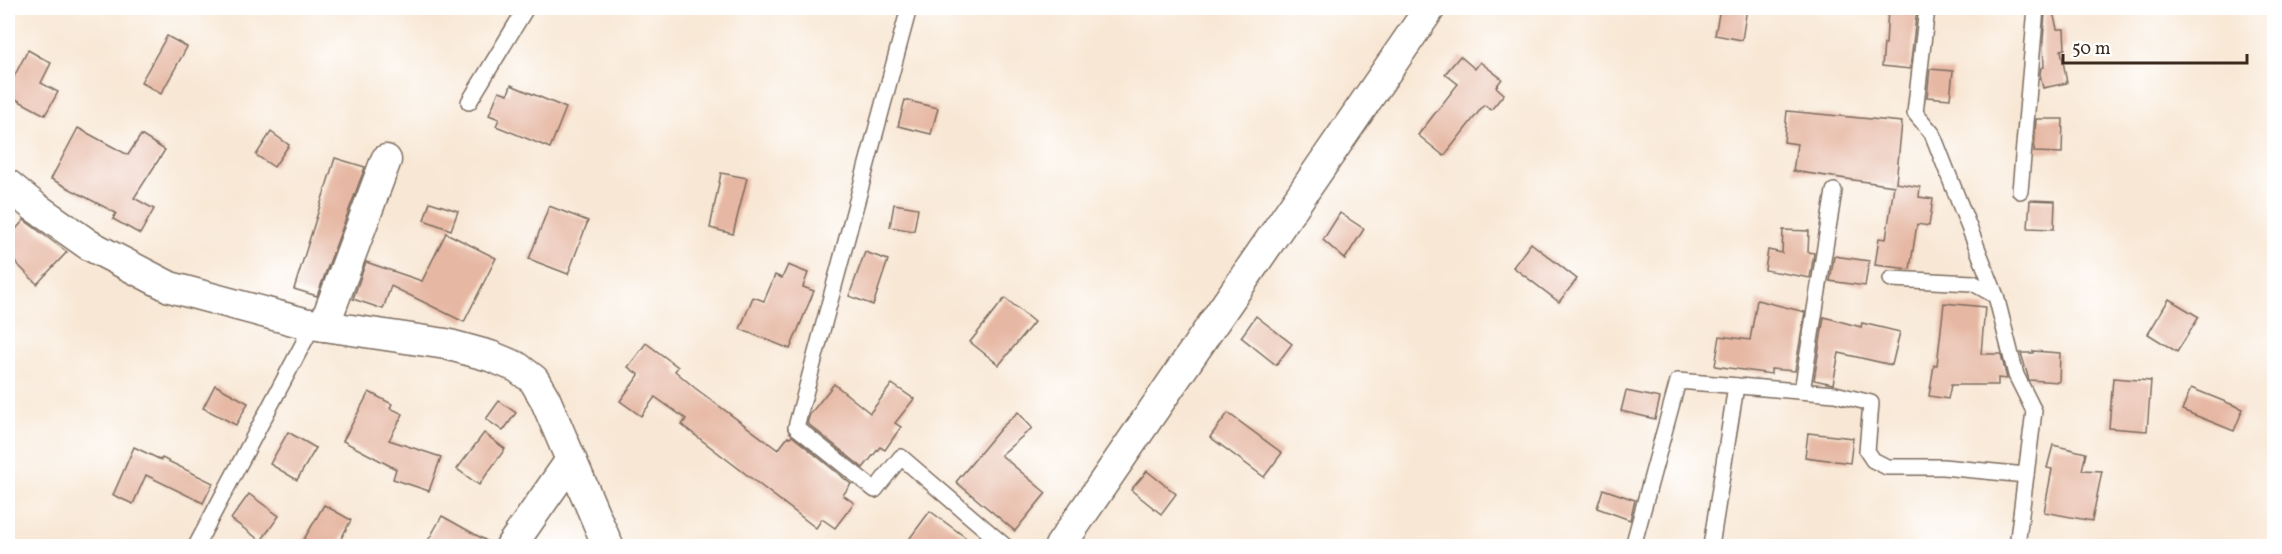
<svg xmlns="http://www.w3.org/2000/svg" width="2282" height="554" viewBox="0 0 2282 554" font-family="Vollkorn,serif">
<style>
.building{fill:#e6b7a3}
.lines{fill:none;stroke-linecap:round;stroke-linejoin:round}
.service-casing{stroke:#7d6c5e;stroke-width:18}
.minor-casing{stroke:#7d6c5e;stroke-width:33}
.service{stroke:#fff;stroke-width:15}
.minor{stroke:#fff;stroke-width:30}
</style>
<rect width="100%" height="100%" fill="#fff"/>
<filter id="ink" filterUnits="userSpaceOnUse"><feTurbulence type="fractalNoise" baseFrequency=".0167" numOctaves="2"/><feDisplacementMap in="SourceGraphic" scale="12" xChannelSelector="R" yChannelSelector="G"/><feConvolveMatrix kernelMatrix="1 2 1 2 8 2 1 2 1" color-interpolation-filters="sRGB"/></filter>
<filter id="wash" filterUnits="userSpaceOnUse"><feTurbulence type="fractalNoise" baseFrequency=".008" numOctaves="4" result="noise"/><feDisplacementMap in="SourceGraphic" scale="24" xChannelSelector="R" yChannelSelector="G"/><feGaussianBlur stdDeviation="1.35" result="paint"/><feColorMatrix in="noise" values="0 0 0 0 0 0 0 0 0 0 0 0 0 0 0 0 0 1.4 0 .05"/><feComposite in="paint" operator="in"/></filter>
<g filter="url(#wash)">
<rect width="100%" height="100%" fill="#f8e7d4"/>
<g id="blocks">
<!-- building -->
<g class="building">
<polygon points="1720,8 1747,8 1742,40 1715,35"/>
<polygon points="1888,8 1917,8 1910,69 1882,66 1884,44 1886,44"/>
<polygon points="2053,12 2057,29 2064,29 2065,49 2061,50 2067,83 2043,88 2040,74 2041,68 2044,67 2043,41 2045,13"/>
<polygon points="167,36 187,47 161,94 141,82"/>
<polygon points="28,50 51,63 41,83 58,92 45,115 8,95 8,88"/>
<polygon points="1460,56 1475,69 1480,62 1502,79 1496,87 1504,94 1491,110 1484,105 1444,156 1418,135 1458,84 1445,74"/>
<polygon points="1930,69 1953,71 1950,99 1927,97"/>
<polygon points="511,85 566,108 550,148 496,126 499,119 489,115 499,91 508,94"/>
<polygon points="905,100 938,108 931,134 898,126"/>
<polygon points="1787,111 1902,122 1896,183 1920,187 1919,197 1933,199 1929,226 1917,224 1910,269 1875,265 1879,238 1886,239 1894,186 1793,171 1797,144 1784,142"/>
<polygon points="2036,119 2063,119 2062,153 2034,152"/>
<polygon points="78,128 128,155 141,135 165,150 134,198 154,209 140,234 113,219 116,213 51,179"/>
<polygon points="271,132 289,145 274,167 256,155"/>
<polygon points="335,158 365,167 317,296 294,289"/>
<polygon points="721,173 747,178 733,234 710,228"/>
<polygon points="2030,200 2055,201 2054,229 2028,228"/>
<polygon points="430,202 458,211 451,230 424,220"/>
<polygon points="894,204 918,208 914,231 890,227"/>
<polygon points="549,206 588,221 568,274 529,259"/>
<polygon points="1340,213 1364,229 1345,259 1323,240"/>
<polygon points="24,220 67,252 37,284 8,255 8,238"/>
<polygon points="1783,230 1809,231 1808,252 1814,253 1810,278 1765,270 1768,250 1782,253"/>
<polygon points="446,233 496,258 464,322 391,286 383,309 353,299 366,262 422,281"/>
<polygon points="1531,243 1577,279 1559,302 1513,267"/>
<polygon points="865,252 888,260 873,305 849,296"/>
<polygon points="1834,256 1869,261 1865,286 1830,281"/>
<polygon points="788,265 808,273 803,287 814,291 790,349 740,329 753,297 764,301 775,275 782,278"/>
<polygon points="1005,298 1034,322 999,365 970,342"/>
<polygon points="2169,299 2199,317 2177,352 2148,334"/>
<polygon points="1757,300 1805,312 1795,371 1771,369 1771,374 1715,366 1720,336 1750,340"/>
<polygon points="1944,303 1985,307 1981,354 2001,354 2007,379 1998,378 1998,385 1951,385 1948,399 1929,396 1934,365 1937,365"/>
<polygon points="1256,316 1292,344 1276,365 1241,337"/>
<polygon points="1824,317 1861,327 1862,323 1900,332 1892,365 1839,353 1833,384 1814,380"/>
<polygon points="646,343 678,367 675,371 695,388 778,450 788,437 790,438 792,436 851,484 843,495 854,503 835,528 822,519 816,528 682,425 686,419 655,397 641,416 620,401 639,375 628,367"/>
<polygon points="2033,351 2060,353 2059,382 2029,380 2021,353 2033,353"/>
<polygon points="2113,378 2151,381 2147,431 2109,428"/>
<polygon points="834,384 870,413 892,384 914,399 895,423 901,427 885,450 880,447 863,468 807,423 810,414"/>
<polygon points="215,385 248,403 236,425 203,408"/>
<polygon points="2191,388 2243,409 2234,431 2182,410"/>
<polygon points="1626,391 1660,398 1655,419 1621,411"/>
<polygon points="369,392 392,404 390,408 403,414 389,440 441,457 429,491 393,479 396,469 343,441"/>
<polygon points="499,401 516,413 503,431 486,419"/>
<polygon points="1018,412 1032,428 1001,455 1046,493 1015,531 956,482 1001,428"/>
<polygon points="1228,413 1282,453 1264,477 1210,437"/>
<polygon points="288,432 316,448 297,480 270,464"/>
<polygon points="484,433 505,449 479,485 457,469"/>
<polygon points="1808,433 1853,438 1850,463 1805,457"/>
<polygon points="2053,445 2086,453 2082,470 2102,471 2092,521 2044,512 2052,469 2047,468"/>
<polygon points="134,447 161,460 162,458 213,483 203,503 146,475 133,504 113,495"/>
<polygon points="1147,471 1176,494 1161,514 1131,490"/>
<polygon points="1603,489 1635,500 1630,520 1597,508"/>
<polygon points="249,494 279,516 261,541 231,519"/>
<polygon points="324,505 351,520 337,546 300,546"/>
<polygon points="930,511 977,546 904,546"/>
<polygon points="442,516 494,545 494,546 425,546"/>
</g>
</g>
</g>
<g filter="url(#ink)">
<use href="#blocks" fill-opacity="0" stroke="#7d6c5e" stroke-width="1.5"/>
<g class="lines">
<!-- service casing -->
<g class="service-casing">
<g id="service">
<polyline points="909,8 796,427 875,490 901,457 1005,546"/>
<polyline points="1927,8 1915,113 1932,133 1996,296"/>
<polyline points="469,102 526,8"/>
<polyline points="2020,191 2036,8"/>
<polyline points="1891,279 1973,283 1996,296 2016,375 2034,411 2017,546"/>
<polyline points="1802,391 1834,191"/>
<polyline points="196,546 313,325"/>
<polyline points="1633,546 1678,381 1835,394 1871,403 1867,451 1873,460 1887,467 1943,467 2026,475"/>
<polyline points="1711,546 1736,386"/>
</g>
</g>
<!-- minor casing -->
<g class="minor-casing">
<g id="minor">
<polyline points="8,185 35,207 89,245 170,287 304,323 446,344 490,356 517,367 534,380 545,399 608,546"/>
<polyline points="324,326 386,160"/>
<polyline points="511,546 571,460"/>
<polyline points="1060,546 1430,8"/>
</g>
</g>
<!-- service -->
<use href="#service" class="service"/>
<!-- minor -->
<use href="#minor" class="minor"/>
</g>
</g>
<!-- margin -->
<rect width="2282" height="554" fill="none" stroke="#fff" stroke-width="30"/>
<!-- scale -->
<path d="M2063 54v9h184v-9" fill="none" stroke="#3b2a1e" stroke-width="3"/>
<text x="2072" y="54" font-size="18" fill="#3b2a1e" stroke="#ffffff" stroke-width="4.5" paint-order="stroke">50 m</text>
</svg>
